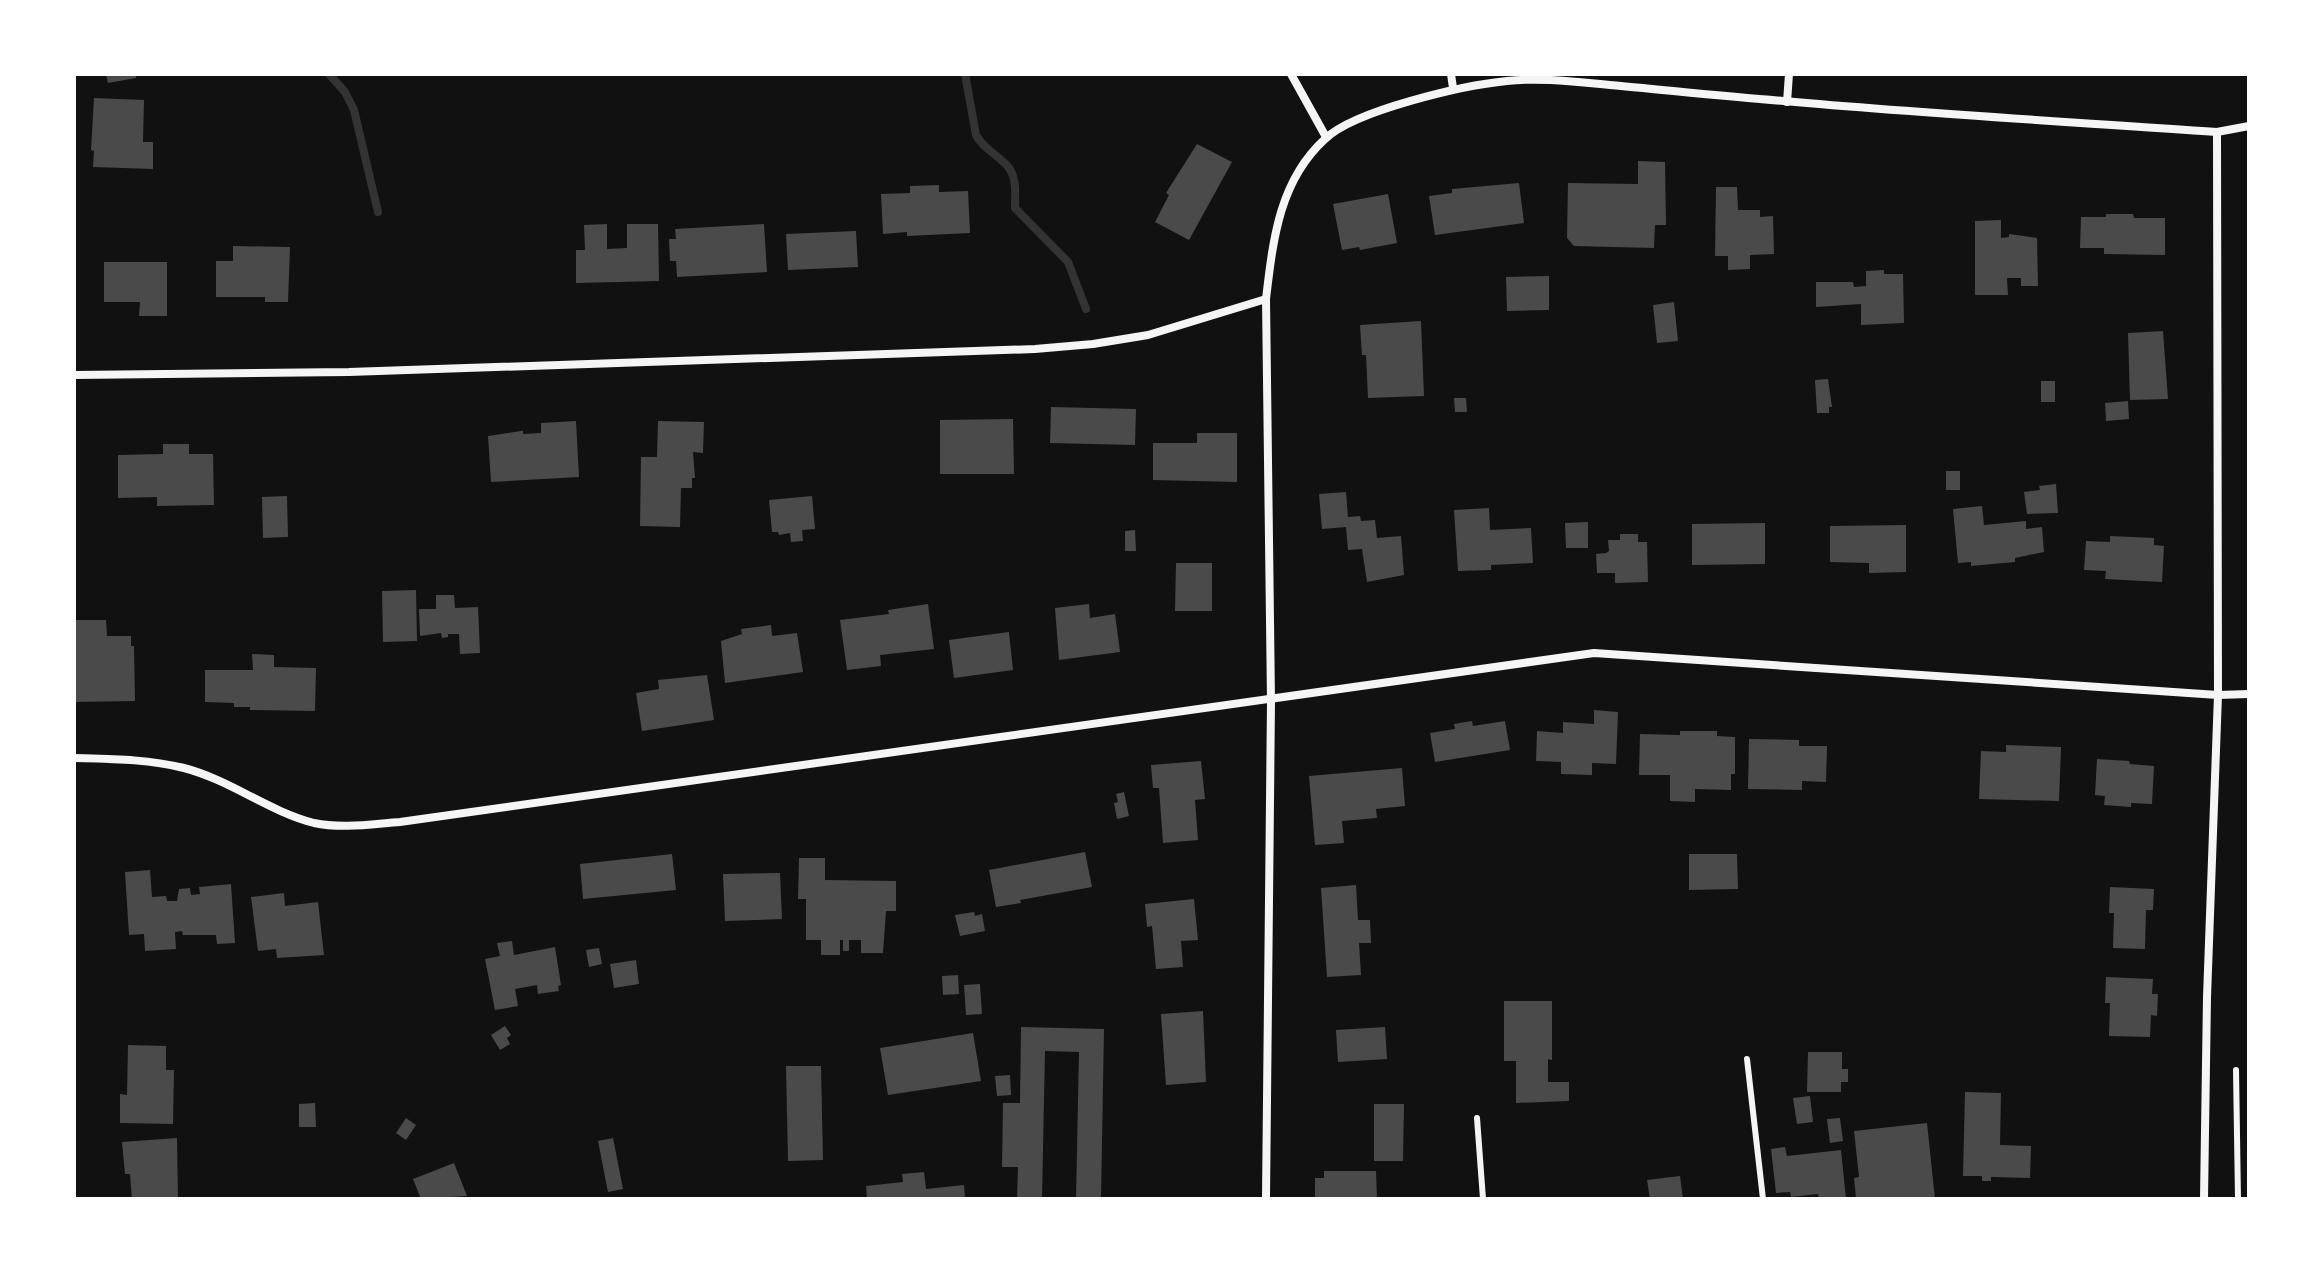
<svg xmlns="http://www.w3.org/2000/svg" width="2323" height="1273" viewBox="0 0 2323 1273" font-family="Roboto,sans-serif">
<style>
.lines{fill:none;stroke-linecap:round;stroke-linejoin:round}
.stream{stroke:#333;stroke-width:8}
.building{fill:#4a4a4a}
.service{stroke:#f5f5f5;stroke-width:6}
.minor{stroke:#f5f5f5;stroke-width:8}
</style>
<rect width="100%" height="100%" fill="#111"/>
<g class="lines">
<!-- stream -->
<g class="stream">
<polyline points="329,74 345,92 354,110 378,212"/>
<path d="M965,74L976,135C984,150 1000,156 1009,168C1017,179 1015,196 1015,208L1068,262L1086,309"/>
</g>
</g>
<!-- building -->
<g class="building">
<polygon points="106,74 136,74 136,78 108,83"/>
<polygon points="94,98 144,100 143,142 153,142 153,169 93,167 94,151 91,150"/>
<polygon points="1197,144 1232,162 1189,240 1155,222 1169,195 1166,193"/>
<polygon points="1638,161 1665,162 1666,225 1655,225 1654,248 1574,246 1567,238 1568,183 1638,184"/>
<polygon points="1519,183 1524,223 1435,235 1429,196 1452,193 1452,189"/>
<polygon points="939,185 939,192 968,191 970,233 907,236 907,232 883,234 881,194 910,193 910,186"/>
<polygon points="1716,187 1737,187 1738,210 1760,210 1760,217 1773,216 1774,254 1750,255 1750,269 1728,270 1728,256 1715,256"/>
<polygon points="1388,194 1397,243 1360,250 1359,247 1342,250 1333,204"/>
<polygon points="2106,214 2133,214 2134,218 2165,218 2165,255 2104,254 2104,248 2080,248 2081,217 2106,217"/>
<polygon points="2001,220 2001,238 2009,237 2009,234 2037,238 2038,286 2021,286 2021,278 2007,278 2008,295 1975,295 1975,221"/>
<polygon points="607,224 607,249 627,248 627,224 658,224 659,281 576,283 576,250 585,250 584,225"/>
<polygon points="764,224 767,272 677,277 676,261 670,261 669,239 676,239 675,229"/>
<polygon points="856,231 858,267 788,270 786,234"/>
<polygon points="233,246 290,247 288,302 265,302 265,297 216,297 216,261 233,261"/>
<polygon points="104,262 167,262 167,316 139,316 140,302 104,302"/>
<polygon points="1884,270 1884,274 1903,274 1904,323 1861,325 1861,304 1816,307 1816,282 1853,282 1854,287 1866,286 1866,271"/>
<polygon points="1549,276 1549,310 1507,311 1506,277"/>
<polygon points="1674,302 1678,341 1657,343 1653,305"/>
<polygon points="1421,321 1424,396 1368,398 1366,355 1362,355 1360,325"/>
<polygon points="2163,331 2168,399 2130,400 2128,333"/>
<polygon points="1828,379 1832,407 1829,407 1829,413 1817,413 1815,380"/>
<rect x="2041" y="381" width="14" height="21"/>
<polygon points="1454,398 1466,398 1467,412 1455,412"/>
<polygon points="2128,401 2129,419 2106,421 2105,403"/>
<polygon points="1051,407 1136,409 1135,445 1050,443"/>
<polygon points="1013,419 1014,474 940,474 940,420"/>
<polygon points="576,421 579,477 491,482 488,436 521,431 523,431 523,434 541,433 541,423"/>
<polygon points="658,421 704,422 703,453 693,452 695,478 692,478 692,488 681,488 680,527 640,526 641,457 657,457"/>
<polygon points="1197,433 1237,433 1237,482 1153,480 1153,443 1197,443"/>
<polygon points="163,444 189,444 189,454 213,454 214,505 157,506 157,497 118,498 118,455 163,454"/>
<rect x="1946" y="471" width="14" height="19"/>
<polygon points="2056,484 2058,513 2027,514 2024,492 2040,490 2039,486"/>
<polygon points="1346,492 1348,517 1360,516 1361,521 1375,520 1377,538 1401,536 1404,575 1367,582 1362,549 1348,550 1346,527 1322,529 1319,494"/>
<polygon points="287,496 288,537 263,538 262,497"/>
<polygon points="812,496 815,529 802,530 803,541 791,542 790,533 779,535 778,532 772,532 769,500"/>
<polygon points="1982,506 1984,525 2026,521 2026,529 2042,527 2044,552 2015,558 2015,562 1971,566 1971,562 1958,563 1953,509"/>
<polygon points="1489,508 1490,530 1531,528 1533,563 1491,565 1491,570 1458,571 1454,510"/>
<polygon points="1588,522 1588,548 1566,548 1565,523"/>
<polygon points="1765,523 1765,564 1692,565 1692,524"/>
<polygon points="1906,525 1906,572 1869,573 1869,563 1830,562 1830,526"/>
<polygon points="1135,530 1136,551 1125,551 1125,531"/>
<polygon points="1620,534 1638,534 1638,542 1647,542 1648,582 1615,583 1615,573 1597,573 1596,554 1606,553 1609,551 1608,540 1620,540"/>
<polygon points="2110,536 2154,538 2154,545 2164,546 2162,582 2105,579 2106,571 2084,570 2086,541 2110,542"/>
<polygon points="1176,563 1212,563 1212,611 1175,611"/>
<polygon points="416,590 417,641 383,642 382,591"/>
<polygon points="436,595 454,595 455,608 478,607 480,653 460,654 459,634 448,634 448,637 442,638 441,633 420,636 419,609 436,609"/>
<polygon points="928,604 934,649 880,655 881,666 847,670 840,620 889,614 888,610"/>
<polygon points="1089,604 1090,618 1115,614 1120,652 1059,660 1055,608"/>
<polygon points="74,620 106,620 107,636 131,636 131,646 134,646 135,701 74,702"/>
<polygon points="771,625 772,636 797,633 803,672 725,683 721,641 742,634 741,629"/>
<polygon points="1009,632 1013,670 954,678 949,640"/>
<polygon points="252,654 274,655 274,667 316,668 315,711 250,710 250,707 234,707 234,703 205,702 205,670 253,670"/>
<polygon points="707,675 714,720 642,731 636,693 659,689 658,680"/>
<polygon points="1594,710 1618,712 1616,764 1592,763 1592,775 1561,774 1561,762 1536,761 1537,731 1563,733 1563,722 1594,724"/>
<polygon points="1472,721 1473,726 1505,721 1510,750 1435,762 1430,733 1455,729 1454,724"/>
<polygon points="1680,731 1717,731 1717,736 1735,737 1735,774 1731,774 1731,790 1695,789 1695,802 1670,801 1670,775 1639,775 1640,734 1680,735"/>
<polygon points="1749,739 1799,740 1799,746 1827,746 1826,782 1802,781 1802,790 1748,789"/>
<polygon points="2006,745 2061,747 2059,801 1979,799 1981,751 2006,752"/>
<polygon points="2097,759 2129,761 2130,764 2154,766 2152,804 2131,803 2131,807 2104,805 2105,796 2095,795"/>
<polygon points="1201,761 1205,799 1195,800 1198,840 1163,843 1159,788 1153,788 1151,765"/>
<polygon points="1402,768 1405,806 1376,809 1377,818 1342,821 1344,843 1315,845 1309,776"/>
<polygon points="1124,792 1129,816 1117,819 1114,803 1118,802 1116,794"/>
<polygon points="1085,852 1092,887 1020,900 1021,903 996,907 989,870"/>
<polygon points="672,854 676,890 583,899 580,864"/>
<polygon points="1689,854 1737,854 1738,889 1689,890"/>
<polygon points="799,858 825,858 825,880 896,881 896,911 886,911 883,953 861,953 861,940 849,940 849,951 843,951 843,940 840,940 840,955 821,955 821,940 806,940 806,899 798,899"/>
<polygon points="150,870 152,897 166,896 167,901 177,901 179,889 190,888 191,895 200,894 199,887 231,884 235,943 217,944 216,935 183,935 182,931 175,932 176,949 145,951 144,934 129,935 125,872"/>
<polygon points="780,873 782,919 725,921 723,874"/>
<polygon points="1356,885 1358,920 1370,920 1371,943 1359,943 1361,975 1327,977 1321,888"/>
<polygon points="2110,887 2154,889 2153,910 2146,910 2145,949 2113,948 2114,913 2109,913"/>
<polygon points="284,893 285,906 318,902 324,955 277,958 276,949 258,951 251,897"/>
<polygon points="1194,899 1198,940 1181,941 1183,967 1156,969 1152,926 1147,927 1145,904"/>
<polygon points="974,912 975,916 982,914 985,931 960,936 955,915"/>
<polygon points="512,941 514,955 555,947 561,985 558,986 559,991 538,994 537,985 515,989 518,1006 495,1010 485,959 500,956 497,943"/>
<polygon points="599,948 602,964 589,967 586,950"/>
<polygon points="636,960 639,984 614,988 610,964"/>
<polygon points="958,975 959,994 943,995 942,976"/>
<polygon points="2106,977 2153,979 2152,994 2158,994 2157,1016 2151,1015 2150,1037 2109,1036 2110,1003 2105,1003"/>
<polygon points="980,984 982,1014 966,1015 964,985"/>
<polygon points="1504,1001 1552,1001 1552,1060 1548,1059 1548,1082 1569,1082 1569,1101 1516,1103 1516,1061 1504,1061"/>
<polygon points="1203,1011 1206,1082 1166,1085 1161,1014"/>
<polygon points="505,1026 511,1035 507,1038 510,1044 500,1050 491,1035"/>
<polygon points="1021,1027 1104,1029 1101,1199 1076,1199 1079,1052 1045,1051 1042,1199 1017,1199 1018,1167 1002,1167 1003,1103 1020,1103"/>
<polygon points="1385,1027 1387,1059 1338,1062 1336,1030"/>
<polygon points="973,1033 981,1081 888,1095 880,1048"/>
<polygon points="128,1045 166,1046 166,1070 174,1070 173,1124 120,1123 120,1094 127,1095"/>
<polygon points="1808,1052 1842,1052 1842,1069 1848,1069 1848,1082 1841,1082 1841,1092 1807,1092"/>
<polygon points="786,1066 821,1066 823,1160 788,1161"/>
<polygon points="1010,1075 1011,1095 997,1096 995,1076"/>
<polygon points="1965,1092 2001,1093 2000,1145 2031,1146 2030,1178 1991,1177 1991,1181 1982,1181 1982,1176 1963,1176"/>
<polygon points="1810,1096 1813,1122 1797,1124 1793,1098"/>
<polygon points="315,1103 316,1127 299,1127 299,1104"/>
<polygon points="1374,1104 1404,1104 1403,1161 1374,1161"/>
<polygon points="406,1118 416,1125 406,1140 396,1133"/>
<polygon points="1840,1118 1843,1141 1830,1143 1827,1119"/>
<polygon points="1927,1123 1935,1199 1856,1199 1854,1178 1859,1177 1854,1131"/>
<polygon points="177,1138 178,1199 132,1199 130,1174 125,1174 122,1142"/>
<polygon points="613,1138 623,1189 608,1192 598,1141"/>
<polygon points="1785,1147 1787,1156 1841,1150 1846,1199 1819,1199 1818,1194 1791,1197 1790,1192 1776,1193 1771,1149"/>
<polygon points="454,1163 467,1196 421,1199 413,1179"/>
<polygon points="1324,1171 1376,1171 1377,1199 1315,1199 1315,1178 1324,1178"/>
<polygon points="924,1172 926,1189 964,1185 965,1199 867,1199 866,1186 903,1182 902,1174"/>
<polygon points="1680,1176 1683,1199 1650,1199 1647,1180"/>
</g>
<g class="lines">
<!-- service -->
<g class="service">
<polyline points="1747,1059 1763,1199"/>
<polyline points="2236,1070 2238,1199"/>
<polyline points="1477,1118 1483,1199"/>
</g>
<!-- minor -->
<g class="minor">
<polyline points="1291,74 1326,137"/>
<polyline points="1451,74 1453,88"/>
<polyline points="1787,102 1789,74"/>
<polyline points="74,375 349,372 1035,349 1093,344 1148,335 1266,299"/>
<path d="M74,758C112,759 147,759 184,768C230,780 268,811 314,823C342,829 372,824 400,822L1594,653L2218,695L2249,694"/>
<path d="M1266,1199L1271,701L1266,299C1273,240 1279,181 1325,139C1355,110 1465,85 1507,81C1545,77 1583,83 1621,86C1675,91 1729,97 1784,101C1928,114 2073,122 2217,132L2249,126"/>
<polyline points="2204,1199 2207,997 2218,695 2217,132"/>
</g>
</g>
<!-- border -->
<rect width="2323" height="1273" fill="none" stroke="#ffffff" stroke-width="152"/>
</svg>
